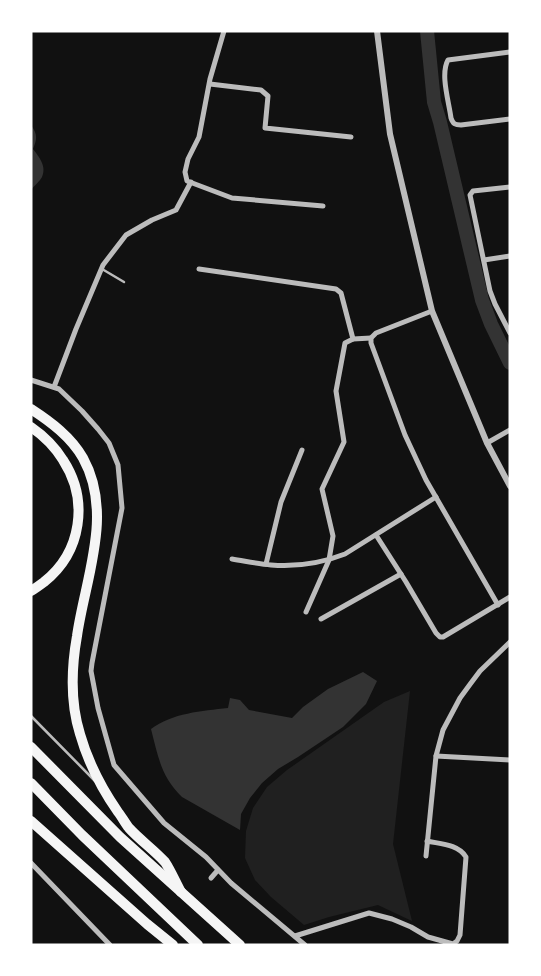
<svg xmlns="http://www.w3.org/2000/svg" width="541" height="976" viewBox="0 0 541 976" font-family="Rubik,sans-serif">
<style>
.green{fill:#202020}
.water{fill:#333}
.lines{fill:none;stroke-linecap:round;stroke-linejoin:round}
.canal{stroke:#333;stroke-width:14}
.service{stroke:#bcbcbc;stroke-width:2.5}
.minor{stroke:#bcbcbc;stroke-width:5}
.tertiary{stroke:#bcbcbc;stroke-width:6}
.motorway{stroke:#f5f5f5;stroke-width:10}
</style>
<rect width="100%" height="100%" fill="#111"/>
<!-- green -->
<polygon class="green" points="410,691 393,844 412,921 378,905 329,917 304,925 271,897 255,880 245,858 246,831 253,808 267,787 287,770 384,702"/>
<!-- water -->
<g class="water">
<path d="M31,125C38,135 37,139 33,149C39,157 47,166 42,177C40,181 34,186 31,190Z"/>
<path d="M363,672L377,681L366,704L343,727L298,757L278,769L262,783L250,798L241,814L240,830L182,797C161,777 158,756 151,729C172,713 202,711 228,708L230,698L240,700L249,710L292,718L303,707L328,689Z"/>
</g>
<g class="lines">
<!-- canal -->
<polyline class="canal" points="427,31 434,102 440,122 482,300 491,324 510,363"/>
<!-- service -->
<g class="service">
<polyline points="102,269 124,282"/>
<polyline points="31,716 95,781"/>
</g>
<!-- minor -->
<g class="minor">
<polyline points="224,31 210,79 199,137 188,159 185,172 187,181 232,198 323,206"/>
<path d="M510,52L448,60C440,74 449,102 451,118C453,124 455,125 461,125L510,119"/>
<polyline points="210,84 261,90 268,96 265,128 351,137"/>
<polyline points="510,187 473,191 470,195 490,291 495,304 510,333"/>
<polyline points="484,260 510,256"/>
<polyline points="199,269 336,289 341,293 353,339"/>
<polyline points="432,311 376,333 371,338 371,343 405,435 426,480 498,605"/>
<polyline points="31,380 59,389 82,411 98,429 109,443 118,465 122,508 92,663 91,671 98,708 114,765 164,823 206,857 231,883 305,945"/>
<polyline points="54,387 76,329 103,265 126,235 152,220 176,210 191,182"/>
<polyline points="487,443 510,430"/>
<polyline points="376,535 406,582 436,633 440,637 443,637 510,597"/>
<path d="M232,559C245,561 258,564 271,565C296,567 322,563 345,554L436,497"/>
<polyline points="266,564 281,502 302,450"/>
<polyline points="306,612 329,560 333,536 322,489 344,442 336,391 345,343 353,339 371,338"/>
<polyline points="321,619 401,574"/>
<polyline points="436,756 510,760"/>
<polyline points="426,856 436,756 443,730 460,698 471,683 480,671 510,642"/>
<polyline points="31,863 110,945"/>
<polyline points="211,878 218,870"/>
<path d="M295,936L369,913L392,919L411,927L428,937L453,944L457,941L460,935L466,857C458,844 440,844 427,841"/>
</g>
<!-- tertiary -->
<polyline class="tertiary" points="377,31 390,134 432,311 487,443 510,486"/>
<!-- motorway -->
<g class="motorway">
<path d="M31,409C51,422 71,437 83,458C114,514 85,579 77,636C71,670 70,702 80,734C88,762 102,789 118,812C122,817 125,823 129,828C140,840 154,850 165,862C171,871 176,883 181,892"/>
<path d="M31,427C44,436 55,447 63,460C89,500 82,552 44,582C40,585 36,588 31,591"/>
<polyline points="31,747 120,837 240,945"/>
<polyline points="31,783 82,835 198,945"/>
<polyline points="31,821 147,924 173,945"/>
</g>
</g>
<!-- border -->
<rect width="541" height="976" fill="none" stroke="#ffffff" stroke-width="65"/>
</svg>
